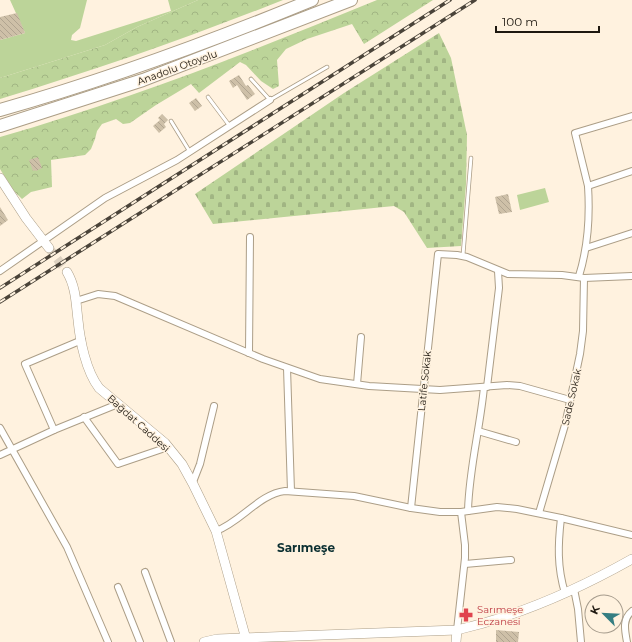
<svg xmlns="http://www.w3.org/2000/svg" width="632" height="642" viewBox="0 0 632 642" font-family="Montserrat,sans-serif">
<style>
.green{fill:#bcd499}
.forest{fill:url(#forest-crowns)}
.cemetery{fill:url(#cemetery-stones)}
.building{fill:url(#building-back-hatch)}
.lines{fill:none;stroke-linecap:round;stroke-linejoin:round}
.secondary-tunnel{stroke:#ddd1c0;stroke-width:9;stroke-dasharray:9 4.5;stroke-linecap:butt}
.lane-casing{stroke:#ac9e87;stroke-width:4.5}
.street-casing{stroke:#ac9e87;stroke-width:8}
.secondary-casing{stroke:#ac9e87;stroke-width:10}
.highway-casing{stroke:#ac9e87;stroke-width:14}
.lane{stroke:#fff;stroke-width:3}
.street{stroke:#fff;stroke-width:6}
.secondary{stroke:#fff;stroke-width:9}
.highway{stroke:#fff;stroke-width:12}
.rail-casing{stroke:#4a4339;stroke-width:3.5}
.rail{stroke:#fff2df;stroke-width:2;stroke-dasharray:6;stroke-linecap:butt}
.labels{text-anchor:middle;stroke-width:3;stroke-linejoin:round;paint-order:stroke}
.street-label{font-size:10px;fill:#1e1810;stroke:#fff2df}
.health-label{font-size:10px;fill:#be3a42;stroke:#fff2df;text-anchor:start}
.quarter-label{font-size:12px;font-weight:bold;fill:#0b2f31;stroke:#fff2df}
</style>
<defs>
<pattern id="forest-crowns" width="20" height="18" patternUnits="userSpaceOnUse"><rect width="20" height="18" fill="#bcd499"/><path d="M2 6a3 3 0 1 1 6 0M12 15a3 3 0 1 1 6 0" fill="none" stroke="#a1b583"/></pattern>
<pattern id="cemetery-stones" width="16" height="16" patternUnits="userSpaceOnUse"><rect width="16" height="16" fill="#bcd499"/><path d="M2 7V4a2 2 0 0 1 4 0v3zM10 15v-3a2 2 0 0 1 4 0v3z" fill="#a1b583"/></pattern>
<pattern id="building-back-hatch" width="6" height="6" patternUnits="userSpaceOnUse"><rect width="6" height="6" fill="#cec0a8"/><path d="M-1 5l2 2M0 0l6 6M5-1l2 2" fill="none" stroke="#b0a490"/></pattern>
</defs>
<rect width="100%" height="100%" fill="#fff2df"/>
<!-- green -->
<g class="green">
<polygon points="10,0 87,0 80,28 72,35 71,40 76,41 171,11 168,0 198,0 137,27 105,45 0,78 0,40 25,33"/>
<polygon points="545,188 549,202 520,210 517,195"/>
</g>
<!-- forest -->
<g class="forest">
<path d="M198,0H283C190,37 96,70 0,99V78L105,45L137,27Z"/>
<path d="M377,0H433L364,44L352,24L307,39L286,49L277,60L279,86L273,89L261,81L246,65L240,62L199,93L191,84L156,105L130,123L123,124L116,119L102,124L97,131L95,139L91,149L85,155L51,160L52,187L31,192L22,199L13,190L0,169V137C129,100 253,51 377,0Z"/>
</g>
<!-- cemetery -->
<polygon class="cemetery" points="439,33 451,58 467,135 466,184 461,246 427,248 404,212 394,206 213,224 195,194 344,93"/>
<!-- building -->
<g class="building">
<polygon points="17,13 25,33 0,40 0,17"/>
<polygon points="239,75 246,86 248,85 255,94 247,100 237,85 233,88 229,81"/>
<polygon points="196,98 202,106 195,111 189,103"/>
<polygon points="162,114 168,120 164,124 166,127 159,133 153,126 160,120 158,118"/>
<polygon points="38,157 42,168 36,171 35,170 33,171 29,160"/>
<polygon points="508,194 512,212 499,214 495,197"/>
<polygon points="0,207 8,220 0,226"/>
<polygon points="496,630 519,632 518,642 496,642"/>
</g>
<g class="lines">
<!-- secondary-tunnel -->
<polyline class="secondary-tunnel" points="49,248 67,272"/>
<!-- lane casing -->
<g class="lane-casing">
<g id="lane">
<polyline points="251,79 270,100 327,67"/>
<polyline points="208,97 229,125"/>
<polyline points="171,121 190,152"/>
<polyline points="463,255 471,158"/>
</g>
</g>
<!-- street casing -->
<g class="street-casing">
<g id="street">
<polyline points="632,116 575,133 588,186 632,171"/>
<polyline points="586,248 632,233"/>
<polyline points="0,271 105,198 177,160 270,100"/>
<path d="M579,276C588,247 590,217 588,186"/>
<polyline points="76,301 98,294 115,296 263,359 320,379 369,386 440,390 507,385 520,386 570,400"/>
<polyline points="249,353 250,237"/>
<polyline points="287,368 291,491"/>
<polyline points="357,384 361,337"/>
<polyline points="487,387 499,288 498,271"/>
<polyline points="84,417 118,464 168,447"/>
<polyline points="0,428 67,547 108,642"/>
<polyline points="54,430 25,364 82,340"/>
<polyline points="478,431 516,442"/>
<polyline points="0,455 54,430 118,404"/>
<polyline points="193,482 200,464 214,406"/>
<polyline points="411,508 438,254 457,255 467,257 508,274 562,275 584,278 632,276"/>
<path d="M468,511C469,469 480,429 484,387"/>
<polyline points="539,513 565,425 580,354 583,331 584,278"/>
<path d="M561,518C558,544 557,567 565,593"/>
<path d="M216,531C241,522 259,494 285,491L354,496L411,508L440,512H461L497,507L517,509L561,518L632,535"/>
<polyline points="465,564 511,560"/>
<polyline points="145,572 171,642"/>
<polyline points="118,587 140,642"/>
<polyline points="574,589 578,609 581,642"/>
<polyline points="457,630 465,558 465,545 461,512"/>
<path d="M627,642C625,631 622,619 632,611"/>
</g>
</g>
<!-- secondary casing -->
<g class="secondary-casing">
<g id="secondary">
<polyline points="0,178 26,218 49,248"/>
<path d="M67,272C76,287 76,304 78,320C80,341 86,371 99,388L165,443L182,464L193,484L216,531L246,639"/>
<path d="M204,642L217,639L457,630C518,616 577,590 632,559"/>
<polyline points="456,642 457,630"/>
</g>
</g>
<!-- highway casing -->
<g class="highway-casing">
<g id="highway">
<path d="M0,110C106,80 210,42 312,0"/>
<polyline points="0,126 143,80 351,0"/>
</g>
</g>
<!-- lane -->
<use href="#lane" class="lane"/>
<!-- street -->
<use href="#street" class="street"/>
<!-- secondary -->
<use href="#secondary" class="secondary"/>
<!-- highway -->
<use href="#highway" class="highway"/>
<!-- rail casing -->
<g class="rail-casing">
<g id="rail">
<polyline points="0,288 450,0"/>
<polyline points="0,302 475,0"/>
</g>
</g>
<!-- rail -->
<use href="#rail" class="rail"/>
</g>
<!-- icons -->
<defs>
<g id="pharmacy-bare" transform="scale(1.08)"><path d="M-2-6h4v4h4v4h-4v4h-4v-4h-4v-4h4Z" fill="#e0444e" stroke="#fff2df" stroke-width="2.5" paint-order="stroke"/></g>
</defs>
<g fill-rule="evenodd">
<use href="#pharmacy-bare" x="466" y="615"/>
</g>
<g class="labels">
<!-- street labels -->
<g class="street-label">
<text transform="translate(177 67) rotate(-20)" y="4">Anadolu Otoyolu</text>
<text transform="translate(424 381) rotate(-84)" y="4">Latife Sokak</text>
<text transform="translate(571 397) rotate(-77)" y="4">Sade Sokak</text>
<text transform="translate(139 423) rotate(42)" y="4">Bağdat Caddesi</text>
</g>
<!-- health labels -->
<g class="health-label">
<text x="477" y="613">Sarımeşe<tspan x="477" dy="12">Eczanesi</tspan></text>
</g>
<!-- quarter labels -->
<g class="quarter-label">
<text x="306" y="552">Sarımeşe</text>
</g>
</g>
<!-- north arrow -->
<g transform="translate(604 614) rotate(294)"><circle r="19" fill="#fff2df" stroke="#a59b8c"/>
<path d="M0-3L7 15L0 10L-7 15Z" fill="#357e82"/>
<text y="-6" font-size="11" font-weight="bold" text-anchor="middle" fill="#1e1810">K</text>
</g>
<!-- scale -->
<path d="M496 26v6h103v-6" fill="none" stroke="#1e1810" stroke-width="2"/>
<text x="502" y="26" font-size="12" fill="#1e1810" stroke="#fff2df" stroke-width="3" paint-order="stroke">100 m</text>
</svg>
